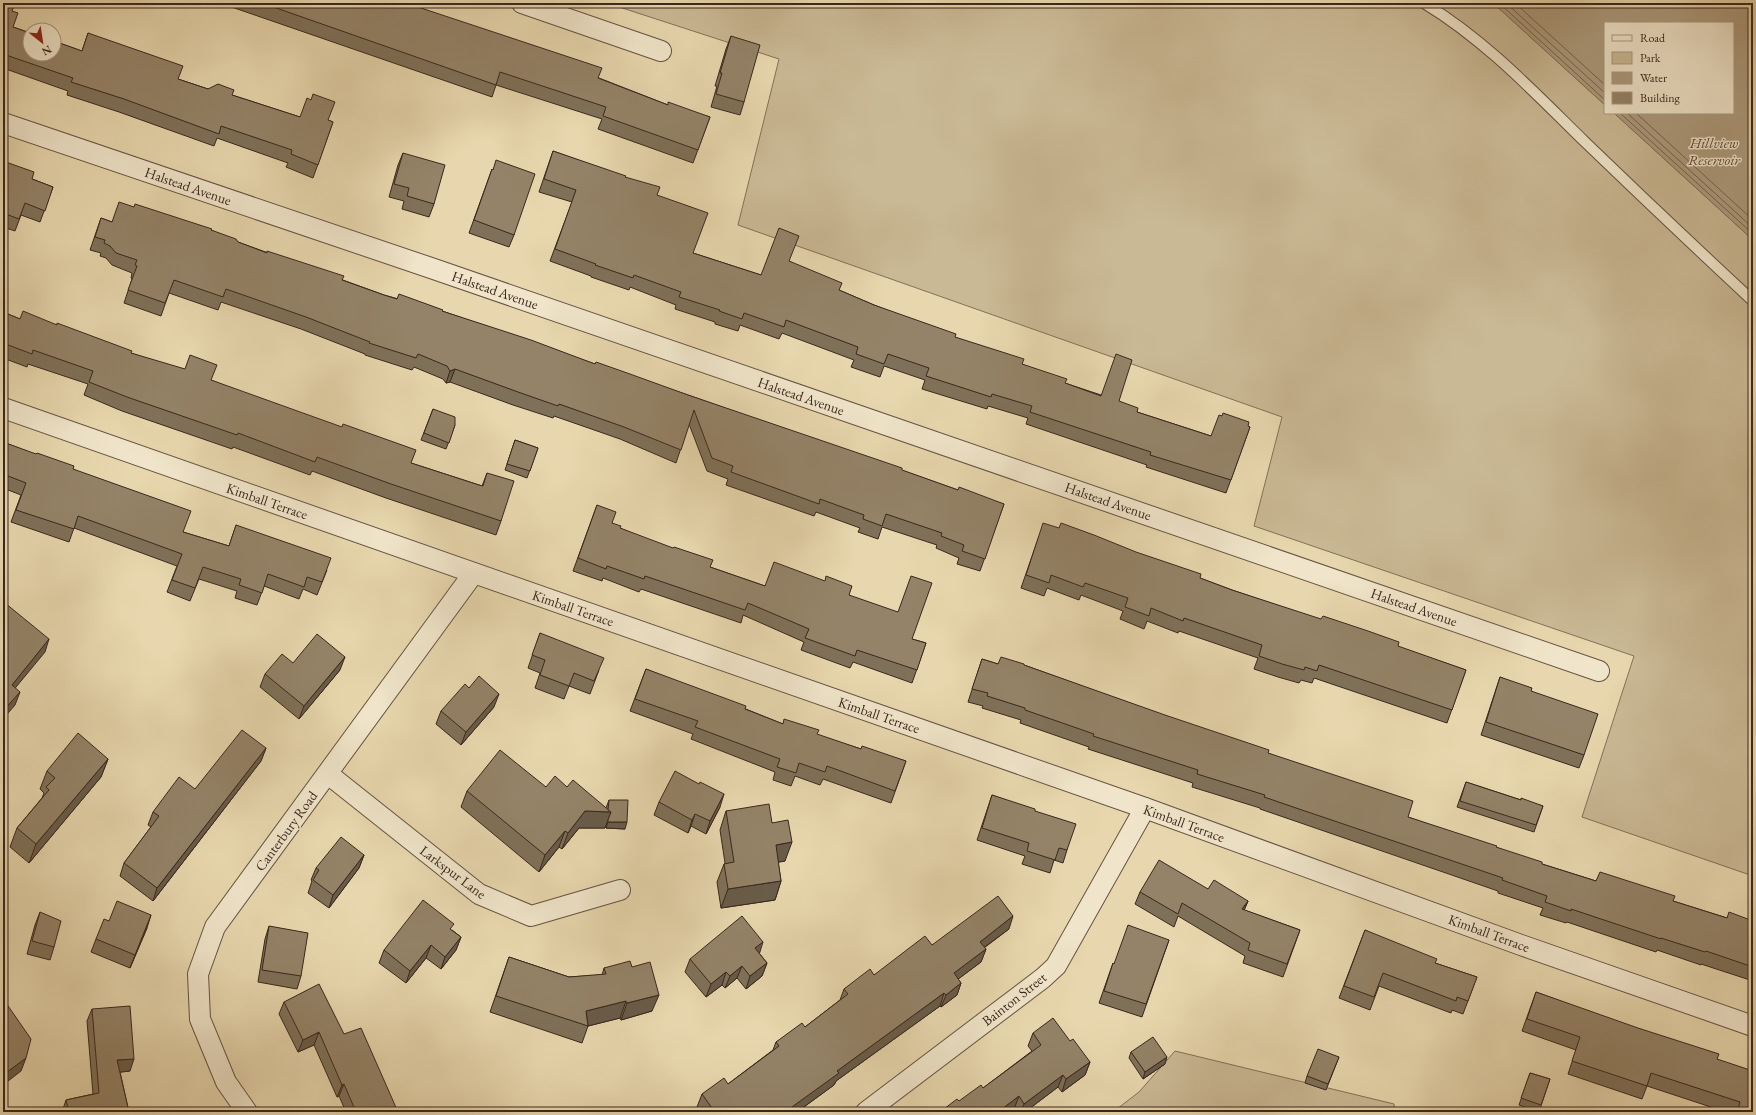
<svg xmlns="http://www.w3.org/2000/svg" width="1756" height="1115" viewBox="0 0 1756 1115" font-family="'EB Garamond',serif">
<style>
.green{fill:#cab995;stroke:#827059}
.water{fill:#ad9b7d;stroke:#7f6d57}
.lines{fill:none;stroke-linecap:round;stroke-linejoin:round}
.shore{stroke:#74614d;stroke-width:1}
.lane-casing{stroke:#665341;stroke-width:12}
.street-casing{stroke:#665341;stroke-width:22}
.lane{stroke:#f0e5ca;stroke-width:10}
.street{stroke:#f0e5ca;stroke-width:20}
.wall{fill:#7f7159;stroke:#3a271d}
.shaded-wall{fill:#685c49;stroke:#3a271d}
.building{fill:#948368;stroke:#3a271d}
.labels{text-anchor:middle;stroke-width:3;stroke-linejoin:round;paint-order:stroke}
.street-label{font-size:14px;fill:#3a271d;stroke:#f0e5ca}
.water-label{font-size:15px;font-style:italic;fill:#5c4a3a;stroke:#f0e5ca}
</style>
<rect width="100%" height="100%" fill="#e8d7ae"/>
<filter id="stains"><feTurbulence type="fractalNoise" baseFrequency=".005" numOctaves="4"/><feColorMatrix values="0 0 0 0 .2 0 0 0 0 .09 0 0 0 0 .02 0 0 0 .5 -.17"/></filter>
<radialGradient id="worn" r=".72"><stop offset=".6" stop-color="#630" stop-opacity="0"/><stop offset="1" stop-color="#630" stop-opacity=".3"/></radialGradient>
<!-- green -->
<g class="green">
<polygon points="607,3 1493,3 1605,105 1605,113 1614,113 1753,240 1753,876 1582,817 1634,656 1254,526 1282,417 738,225 779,59"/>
<polygon points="1175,1051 1394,1104 1395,1112 1113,1112 1139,1092"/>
</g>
<!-- water -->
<polygon class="water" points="1493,3 1753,3 1753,240 1614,113 1733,113 1733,23 1605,23 1605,105"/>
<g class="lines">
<!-- shore -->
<g class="shore">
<polyline points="1499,3 1605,100"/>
<polyline points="1506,3 1605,93"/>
<polyline points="1515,3 1605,85"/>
<polyline points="1620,113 1753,234"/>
<polyline points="1627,113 1753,228"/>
<polyline points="1636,113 1753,220"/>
</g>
<!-- lane casing -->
<g class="lane-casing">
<path id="lane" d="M1424,3C1485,40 1533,91 1584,141C1640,195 1696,248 1753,301"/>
</g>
<!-- street casing -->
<g class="street-casing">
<g id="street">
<polyline points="522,3 661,51"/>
<polyline points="3,123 431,268 1599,671"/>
<polyline points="3,408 1145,808 1521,945 1753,1026"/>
<polyline points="328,774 479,894 531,916 620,890"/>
<polyline points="247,1112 226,1082 200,1019 198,974 215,927 473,574"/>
<polyline points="866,1112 1043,978 1056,966 1145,808"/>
</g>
</g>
<!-- lane -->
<use href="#lane" class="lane"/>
<!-- street -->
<use href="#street" class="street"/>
</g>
<!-- wall -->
<g class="wall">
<polygon points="3,3 12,11 13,27 82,51 88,33 178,79 208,89 232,95 300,117 328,120 333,122 313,178 286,167 288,163 217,138 214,146 119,112 67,95 68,91 3,68"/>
<polygon points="220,3 416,3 415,6 668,105 710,117 693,163 598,129 602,119 496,85 492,97"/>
<polygon points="731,36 744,102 740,115 711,107 717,86 715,86 726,49"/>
<polygon points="553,151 625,177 657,195 693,253 761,275 789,261 839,290 874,305 1022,364 1065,383 1119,401 1137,412 1211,436 1248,426 1250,427 1226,493 1146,467 1147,465 1026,424 1028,418 988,406 987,409 922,389 925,380 884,366 880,377 851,367 854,360 782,333 779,339 740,325 738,331 715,324 715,322 675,309 676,305 630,287 629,290 591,277 591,276 550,261 572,202 539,192"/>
<polygon points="403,153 434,204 429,217 402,209 404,201 389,197 398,165"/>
<polygon points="3,161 32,179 53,187 40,222 21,215 15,231 3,227"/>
<polygon points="492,169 514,235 509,247 469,233"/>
<polygon points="101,218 112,222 211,230 238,242 384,295 442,311 595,364 688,395 958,490 1004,504 980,571 957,564 959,558 936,548 937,545 882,527 878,539 858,532 860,528 816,512 814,516 726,485 728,479 707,471 689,424 676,463 620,439 554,416 553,418 513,405 450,382 446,383 443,379 414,367 412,370 365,355 365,354 301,329 221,302 218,310 169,293 161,316 124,303 132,279 131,278 132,273 112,265 106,258 100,256 101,253 90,250"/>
<polygon points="3,312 20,319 57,325 131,353 211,380 411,463 479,485 482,486 487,473 501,521 496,535 386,498 312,471 310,475 233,447 232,449 122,411 84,395 88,384 28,364 27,367 3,358"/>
<polygon points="433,409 455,425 446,449 421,440"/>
<polygon points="515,440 538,448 527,478 505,470"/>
<polygon points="3,442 73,469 183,532 229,546 236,525 327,570 317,595 303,589 299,599 264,586 257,605 235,598 237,591 199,579 190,601 167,592 177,566 74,528 69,542 11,522 21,495 3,488"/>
<polygon points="597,505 612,523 620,528 710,567 765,586 849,595 912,639 926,643 912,683 853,662 850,668 801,650 804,642 743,615 741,623 641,589 639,592 603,578 602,581 573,571"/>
<polygon points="1039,536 1200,578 1232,590 1466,670 1447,723 1314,678 1312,683 1301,680 1299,683 1278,677 1254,669 1258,658 1179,631 1178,633 1147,621 1144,629 1120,619 1123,611 1081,595 1079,600 1047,588 1044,596 1021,588"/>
<polygon points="540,633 599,670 590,694 569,686 564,699 535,688 540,673 528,668"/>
<polygon points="982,659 998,664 1024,665 1268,753 1408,817 1542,864 1596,881 1673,901 1727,918 1753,921 1753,981 1701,964 1701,965 1657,950 1656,952 1567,922 1566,923 1540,915 1543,908 1498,893 1498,891 1295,821 1260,809 1260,808 1192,787 1193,783 1088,749 1089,747 1020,723 1021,720 982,708 983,706 968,702"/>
<polygon points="293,663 340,670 299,719 260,687 265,674"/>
<polygon points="646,669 783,724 861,749 906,761 891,803 823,779 820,785 795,776 791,786 773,780 775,772 691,739 693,734 630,711"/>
<polygon points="1500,677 1531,691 1584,755 1579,768 1481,735"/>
<polygon points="469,688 494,707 461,745 436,724 441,711"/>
<polygon points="266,748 261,761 153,901 120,876 124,863 151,827 148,825 153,812 195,789"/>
<polygon points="108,759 101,777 29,863 10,847 17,828 42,798 44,793 40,789 47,771"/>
<polygon points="1466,782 1521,800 1543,806 1534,832 1457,807"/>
<polygon points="546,787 567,787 606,808 609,800 625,829 606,828 606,826 605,828 579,828 562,849 559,847 539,872 461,807 467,791"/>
<polygon points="992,795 1035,811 1067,850 1063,863 1054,860 1050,873 1022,864 1025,856 977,840"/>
<polygon points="659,802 720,807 706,834 691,826 688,833 654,815"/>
<polygon points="726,811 772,823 785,861 778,862 781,881 775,900 721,908 717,882 724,864 725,863 720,830"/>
<polygon points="364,855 359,868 329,908 308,893 312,881 311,880 316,868"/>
<polygon points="1208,889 1248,901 1244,910 1300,930 1283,977 1243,963 1245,956 1178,916 1174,927 1135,904 1140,892"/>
<polygon points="40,912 54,947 50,960 27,954 35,925"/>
<polygon points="109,921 147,928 130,968 91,952 96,939"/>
<polygon points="269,926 301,976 297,989 258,982 265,939"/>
<polygon points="1009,929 984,948 986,949 981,962 958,979 961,983 957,995 941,1007 940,1006 836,1081 834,1085 797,1112 701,1112 697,1107 702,1094 728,1084 773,1050 776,1042 805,1027 840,1000 844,989 874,975 932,945"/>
<polygon points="452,930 461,937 456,950 441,969 426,958 406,983 379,963 384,950"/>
<polygon points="1365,930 1435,963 1477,977 1463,1014 1452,1010 1451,1013 1379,986 1370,1010 1339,998"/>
<polygon points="1169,940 1142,1017 1099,1003 1113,963 1114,964"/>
<polygon points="759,953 767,963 762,976 746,989 737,978 725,988 722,985 706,997 685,972 690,959"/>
<polygon points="509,957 569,977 602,975 604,968 632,967 652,1011 621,1020 620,1018 588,1026 582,1043 490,1012"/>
<polygon points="1536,992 1717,1059 1753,1112 1726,1112 1647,1086 1642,1099 1568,1074 1576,1050 1522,1031"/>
<polygon points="284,1002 344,1034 398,1112 346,1112 339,1096 337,1097 314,1045 298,1052 279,1014"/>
<polygon points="92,1009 130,1071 120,1072 129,1112 62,1112 66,1100 93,1094 87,1021"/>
<polygon points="1033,1033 1070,1041 1090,1062 1085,1075 1062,1092 1058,1087 1025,1112 1016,1112 1014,1109 1010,1112 940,1112 983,1088 1032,1051 1028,1046"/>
<polygon points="1131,1052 1165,1064 1143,1079 1129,1058"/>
<polygon points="1339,1057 1326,1090 1305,1083 1307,1076"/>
<polygon points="1530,1073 1550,1079 1539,1112 1519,1105"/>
</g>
<!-- shaded-wall -->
<g class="shaded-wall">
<polygon points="455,369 450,382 446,383 450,371"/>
<polygon points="49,639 45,652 7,698 12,685"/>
<polygon points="345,657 340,670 299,719 304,706"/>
<polygon points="20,692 15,705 3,719 3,711"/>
<polygon points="499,694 494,707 461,745 466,732"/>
<polygon points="266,748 261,761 153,901 157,888"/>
<polygon points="108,759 101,777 29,863 36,844"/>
<polygon points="724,794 720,807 706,834 710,821"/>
<polygon points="585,811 611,812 605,828 579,828 562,849 568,833"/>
<polygon points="695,814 691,826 688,833 692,820"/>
<polygon points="608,822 627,822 625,829 606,828"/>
<polygon points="565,831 559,847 539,872 545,855"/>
<polygon points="792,842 785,861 769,864 776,845"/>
<polygon points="364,855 359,868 329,908 333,895"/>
<polygon points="781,881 775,900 721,908 728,889"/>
<polygon points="1248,901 1243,913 1242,909"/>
<polygon points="151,915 147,928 130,968 135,955"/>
<polygon points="1013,916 1009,929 975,954 980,942"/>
<polygon points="461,937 456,950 441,969 445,957"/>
<polygon points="763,942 759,955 755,948"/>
<polygon points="431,945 426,958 406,983 410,971"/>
<polygon points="986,949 981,962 949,986 954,973"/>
<polygon points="767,963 762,976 746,989 750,976"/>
<polygon points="742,966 737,978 725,988 730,976"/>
<polygon points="726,972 722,985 706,997 711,984"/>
<polygon points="961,983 957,995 941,1007 946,995"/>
<polygon points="944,993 940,1006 836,1081 834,1085 797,1112 785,1112 837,1071"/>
<polygon points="659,995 652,1011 621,1020 627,1003"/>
<polygon points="626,1001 620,1018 588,1026 586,1011"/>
<polygon points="319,1032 314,1045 298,1052 303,1040"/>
<polygon points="1167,1057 1165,1064 1143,1079 1145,1072"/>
<polygon points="26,1058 21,1071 3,1085 3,1075"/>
<polygon points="134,1059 130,1071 113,1073 117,1060"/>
<polygon points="1090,1062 1085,1075 1062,1092 1066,1079"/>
<polygon points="1063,1075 1058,1087 1025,1112 1021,1112 1024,1104"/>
<polygon points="344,1084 339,1096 337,1097 342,1085"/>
<polygon points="1019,1096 1014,1109 1010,1112 998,1112"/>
</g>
<!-- building -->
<g class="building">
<polygon points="3,3 15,3 12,11 18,13 13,27 30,33 30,54 54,54 54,41 82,51 88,33 183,66 178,79 208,89 218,84 234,90 232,95 300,117 307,98 311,100 313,94 335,102 328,120 333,122 318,165 291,154 292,150 221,126 219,134 124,99 71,82 73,78 3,54"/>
<polygon points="262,3 416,3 415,6 602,68 598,78 668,105 668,102 710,117 698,150 603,116 606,107 500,72 496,85"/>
<polygon points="731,36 760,45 744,102 716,94 722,73 720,73"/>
<polygon points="553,151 626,176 625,177 660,187 657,195 708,213 693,253 761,275 779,228 799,236 789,261 842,283 839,290 874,305 956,334 955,337 1024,359 1022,364 1067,379 1065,383 1101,396 1116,354 1132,360 1119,401 1138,408 1137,412 1211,436 1219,415 1222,416 1223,413 1249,422 1248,426 1250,427 1231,480 1150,455 1151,452 1030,412 1032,406 992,394 991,397 926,376 929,368 888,354 884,364 856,354 858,347 786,320 784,327 744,313 742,319 719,311 720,310 679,297 681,292 634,275 633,278 595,265 596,264 555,249 576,190 544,179"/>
<polygon points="403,153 445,165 434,204 407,196 409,188 394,184"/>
<polygon points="496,160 535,174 514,235 474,220 492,169 493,170"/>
<polygon points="3,161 34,172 32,179 53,187 45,211 25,203 19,219 3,213"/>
<polygon points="119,202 134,207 135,204 212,229 211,230 236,239 238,242 267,253 267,251 344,276 342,280 384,295 397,299 399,294 443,310 442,311 531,340 595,364 596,362 630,374 688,395 902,468 902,470 958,490 959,487 1004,504 985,559 962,551 964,545 941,536 942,533 886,514 882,526 863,519 864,515 820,499 819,504 731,472 733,466 712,458 694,410 681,450 624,427 559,404 558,406 518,392 455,369 450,371 447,366 418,354 416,358 369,343 370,342 306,317 226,289 223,297 174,280 165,303 128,290 137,266 135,265 137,260 116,253 110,246 104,243 105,240 95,237 101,218 112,222"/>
<polygon points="23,311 57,325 57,323 132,351 131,353 185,369 190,355 217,365 211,380 342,427 343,424 416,450 411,463 479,485 483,486 487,473 514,481 501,521 391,484 317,457 315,462 238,433 237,435 127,397 89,382 93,371 33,350 32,354 3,343 3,312 20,319"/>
<polygon points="433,409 455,417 455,425 449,443 424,433"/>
<polygon points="515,440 538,448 530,471 507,464"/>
<polygon points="3,442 36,454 37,453 74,466 73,469 191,511 183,532 229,546 236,525 331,558 322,582 307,577 304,587 268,574 262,593 239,585 241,579 203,567 195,588 172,580 182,554 78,516 74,529 16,510 26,483 3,474"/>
<polygon points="597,505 616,512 612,523 621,526 620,528 673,548 674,547 713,560 710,567 765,586 774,562 825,581 826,576 852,586 849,595 898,612 911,576 932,583 912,639 926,643 917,670 857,650 855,656 805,638 809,629 748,603 745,610 645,576 644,579 607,566 606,569 578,558"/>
<polygon points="1043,523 1059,528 1061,523 1094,535 1136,552 1201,574 1200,578 1232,590 1321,619 1323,616 1368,631 1399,642 1398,646 1466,670 1452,710 1319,665 1317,671 1305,667 1304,670 1282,664 1259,656 1262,645 1184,618 1183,621 1151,608 1149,616 1125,607 1128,598 1085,583 1083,587 1051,575 1049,583 1026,575"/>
<polygon points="5,603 49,639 12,685 20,692 3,711 3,605"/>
<polygon points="540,633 604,658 594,681 574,673 569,686 540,675 545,660 532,655"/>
<polygon points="317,634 345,657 304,706 265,674 282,654 293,663"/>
<polygon points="1001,657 1024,664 1024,665 1165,715 1269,750 1268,753 1413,801 1408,817 1497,846 1496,847 1542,862 1542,864 1596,881 1600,872 1675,896 1673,901 1727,918 1729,912 1753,921 1753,967 1706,951 1705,952 1661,938 1661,939 1571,909 1571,911 1545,902 1547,896 1502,880 1503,878 1299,809 1264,797 1265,795 1197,774 1198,770 1093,736 1094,734 1025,710 1025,708 987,696 988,693 972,689 982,659 998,664"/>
<polygon points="646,669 746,706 745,709 783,724 784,719 819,730 817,734 861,749 862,746 906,761 895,791 827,766 825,772 799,763 796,773 777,767 780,759 695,727 698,721 635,699"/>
<polygon points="479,676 499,694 466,732 441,711 465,684 469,688"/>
<polygon points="1500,677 1532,688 1531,691 1598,714 1584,755 1486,722"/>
<polygon points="242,730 266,748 157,888 124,863 159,816 153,812 179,777 195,789"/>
<polygon points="78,733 108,759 36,844 17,828 49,790 46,787 55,778 47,771"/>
<polygon points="500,750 546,787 555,776 567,787 573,780 611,812 585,811 568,833 565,831 545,855 467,791"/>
<polygon points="675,771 699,784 700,782 724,794 710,821 695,814 692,820 659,802"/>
<polygon points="1466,782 1521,800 1521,798 1543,806 1536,825 1460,801"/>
<polygon points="992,795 1035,809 1035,811 1076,824 1067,850 1059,848 1055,860 1027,851 1029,843 982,828"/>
<polygon points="609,800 628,800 627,822 608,822 608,820 611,812 608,810"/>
<polygon points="769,804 772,823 788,820 792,842 776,845 781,881 728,889 724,864 734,862 726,811"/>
<polygon points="341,837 364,855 333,895 313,880 319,870 316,868"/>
<polygon points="1159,860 1208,889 1214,880 1248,901 1242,909 1300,930 1287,964 1248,950 1250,943 1182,903 1178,914 1140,892"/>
<polygon points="998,896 1013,916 980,942 986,949 954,973 961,983 946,995 944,993 837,1071 839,1073 785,1112 714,1112 714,1111 702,1094 724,1078 728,1084 779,1046 776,1042 802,1023 805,1027 848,994 844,989 870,969 874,975 925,936 932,945"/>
<polygon points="423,900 454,924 450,929 461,937 445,957 431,945 410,971 384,950"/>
<polygon points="117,901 151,915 135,955 96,939 104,919 109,921"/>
<polygon points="40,912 61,921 54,947 32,941"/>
<polygon points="742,916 763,942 755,948 767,963 750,976 742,966 730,976 726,972 711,984 690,959"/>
<polygon points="1128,925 1169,940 1146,1004 1104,991 1113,963 1114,964"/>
<polygon points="269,926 308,933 301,976 262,970"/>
<polygon points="1365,930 1437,959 1435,963 1477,977 1468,1001 1457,997 1456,1001 1383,973 1374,997 1344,986"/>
<polygon points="509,957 569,977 606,974 604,968 630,961 632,967 650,962 659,995 627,1003 626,1001 586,1011 588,1026 496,996"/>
<polygon points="319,984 344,1034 361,1028 398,1112 356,1112 344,1084 342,1085 319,1032 303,1040 284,1002"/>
<polygon points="1536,992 1638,1028 1719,1054 1717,1059 1753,1071 1753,1112 1748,1112 1738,1109 1740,1102 1651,1073 1647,1086 1572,1061 1580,1037 1527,1019"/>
<polygon points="6,1003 31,1039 26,1058 3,1075 3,1005"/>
<polygon points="130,1006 134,1059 117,1060 129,1112 69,1112 66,1100 99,1093 92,1009"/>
<polygon points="1053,1018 1070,1041 1073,1039 1090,1062 1066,1079 1063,1075 1024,1104 1019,1096 998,1112 940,1112 957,1099 959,1101 981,1085 983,1088 1041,1045 1033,1033"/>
<polygon points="1153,1037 1167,1057 1145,1072 1131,1052"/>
<polygon points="1318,1049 1339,1057 1328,1084 1307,1076"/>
<polygon points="1530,1073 1550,1079 1541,1105 1521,1098"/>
</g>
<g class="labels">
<!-- street labels -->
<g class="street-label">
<text transform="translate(188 186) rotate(19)" y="5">Halstead Avenue</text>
<text transform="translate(495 290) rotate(19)" y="5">Halstead Avenue</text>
<text transform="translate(801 396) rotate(19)" y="5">Halstead Avenue</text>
<text transform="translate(267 501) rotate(19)" y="5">Kimball Terrace</text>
<text transform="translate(1108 501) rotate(19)" y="5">Halstead Avenue</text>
<text transform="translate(1414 607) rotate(19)" y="5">Halstead Avenue</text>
<text transform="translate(573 608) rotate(19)" y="5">Kimball Terrace</text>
<text transform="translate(879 715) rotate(19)" y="5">Kimball Terrace</text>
<text transform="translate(1184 823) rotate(20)" y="5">Kimball Terrace</text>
<text transform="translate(286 831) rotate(-54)" y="5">Canterbury Road</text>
<text transform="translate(453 872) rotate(37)" y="5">Larkspur Lane</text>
<text transform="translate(1489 933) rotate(20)" y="5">Kimball Terrace</text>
<text transform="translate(1014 999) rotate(-38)" y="5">Bainton Street</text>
</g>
<!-- water labels -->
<g class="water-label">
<text x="1714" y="148">Hillview<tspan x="1714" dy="17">Reservoir</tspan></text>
</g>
</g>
<!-- margin -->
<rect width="1756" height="1115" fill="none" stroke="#e8d7ae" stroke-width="16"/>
<rect x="4" y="4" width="1748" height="1107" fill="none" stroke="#3a271d" stroke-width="2"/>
<rect x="8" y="8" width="1740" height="1099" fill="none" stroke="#3a271d"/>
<!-- legend -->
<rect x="1604" y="22" width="130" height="92" fill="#f0e5ca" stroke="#a79985"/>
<rect x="1612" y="35" width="20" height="6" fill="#f0e5ca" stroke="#a79985"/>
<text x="1640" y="42" font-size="12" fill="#3a271d">Road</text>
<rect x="1612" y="52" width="20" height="12" fill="#cab995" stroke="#a79985"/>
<text x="1640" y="62" font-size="12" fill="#3a271d">Park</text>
<rect x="1612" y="72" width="20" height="12" fill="#ad9b7d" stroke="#a79985"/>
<text x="1640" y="82" font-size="12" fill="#3a271d">Water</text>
<rect x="1612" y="92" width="20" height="12" fill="#948368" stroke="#a79985"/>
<text x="1640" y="102" font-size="12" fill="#3a271d">Building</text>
<!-- north arrow -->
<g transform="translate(42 42) rotate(150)"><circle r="19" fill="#f0e5ca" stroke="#a79985"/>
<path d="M0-3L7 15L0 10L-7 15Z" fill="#8f2418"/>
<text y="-6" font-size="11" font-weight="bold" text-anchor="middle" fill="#3a271d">N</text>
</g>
<rect width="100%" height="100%" filter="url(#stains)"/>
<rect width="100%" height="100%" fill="url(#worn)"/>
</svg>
